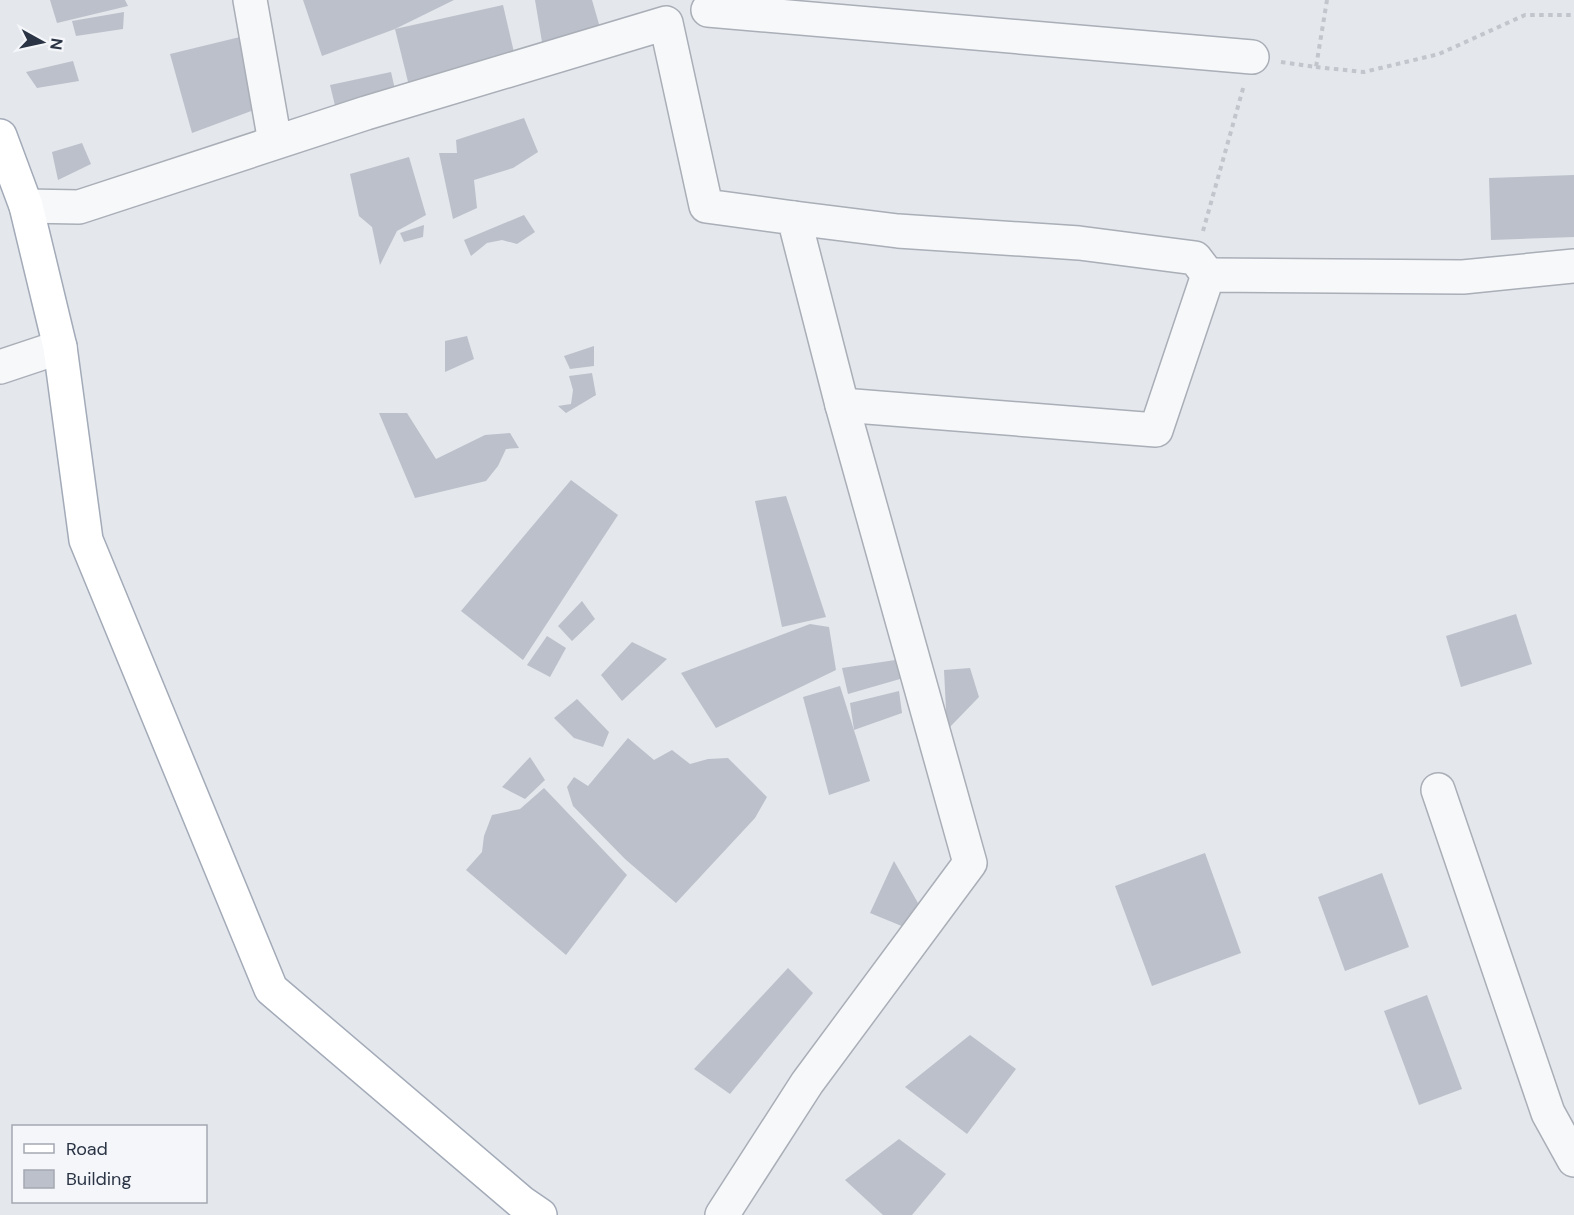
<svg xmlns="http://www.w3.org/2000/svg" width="1574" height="1215" viewBox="0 0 1574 1215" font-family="'DM Sans',sans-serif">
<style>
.building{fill:#bbc0ca}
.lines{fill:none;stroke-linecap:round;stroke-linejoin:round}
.minor-casing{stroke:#a9aeb7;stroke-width:36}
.major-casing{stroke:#a3abb8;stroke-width:36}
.path{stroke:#c2c5cb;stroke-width:4;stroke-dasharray:4.5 4.5;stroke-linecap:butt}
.minor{stroke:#f7f8fa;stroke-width:33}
.major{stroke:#fff;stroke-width:33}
</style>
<rect width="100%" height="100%" fill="#e4e7ec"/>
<!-- building -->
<g class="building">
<polygon points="50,0 125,0 128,6 57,23"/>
<polygon points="303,0 454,0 395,29 322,56"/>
<polygon points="535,0 592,0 601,31 545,60"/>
<polygon points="503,5 519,74 413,102 395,29"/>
<polygon points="124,12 123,29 76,36 72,21"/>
<polygon points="244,36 265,106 192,133 170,54"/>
<polygon points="73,61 79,81 37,88 26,72"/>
<polygon points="391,72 399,107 340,126 330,85"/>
<polygon points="524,118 538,152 513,168 474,180 477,208 453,219 439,153 457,153 456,140"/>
<polygon points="82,143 91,164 58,180 52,152"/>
<polygon points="409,157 426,215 397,231 380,265 372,227 359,216 350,174"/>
<polygon points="1574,175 1574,237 1491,240 1489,178"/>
<polygon points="524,215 535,232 517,244 502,240 487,243 471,256 464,240"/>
<polygon points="424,225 423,237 404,242 400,233"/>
<polygon points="467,336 474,359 445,372 445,341"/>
<polygon points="594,346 594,366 570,369 564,356"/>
<polygon points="592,373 596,395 566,413 558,406 571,404 573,390 569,376"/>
<polygon points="379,413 407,413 436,459 485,435 510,433 519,448 506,449 498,466 486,481 415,498"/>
<polygon points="571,480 618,515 523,660 461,611"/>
<polygon points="786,496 826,617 782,627 755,501"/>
<polygon points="582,601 595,619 572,641 558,626"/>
<polygon points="1516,614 1532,664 1461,687 1446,636"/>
<polygon points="810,624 829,627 836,670 716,728 681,673"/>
<polygon points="547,636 566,648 550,677 527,665"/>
<polygon points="632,642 667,659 622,701 601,675"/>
<polygon points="902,659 900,679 848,694 842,668"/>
<polygon points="970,668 979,697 947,730 944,670"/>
<polygon points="840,686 870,781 829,795 803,697"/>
<polygon points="899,691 902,713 854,730 850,703"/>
<polygon points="577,699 609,732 603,747 574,738 554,718"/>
<polygon points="628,738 654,760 672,750 690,764 708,759 728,758 767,797 755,818 676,903 625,859 573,806 567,787 574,777 588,786"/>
<polygon points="530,757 545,780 525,799 502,787"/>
<polygon points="544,788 627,875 566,955 466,870 482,852 484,836 492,815 520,809"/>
<polygon points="1205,853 1241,953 1152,986 1115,886"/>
<polygon points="894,861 918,903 904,927 870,913"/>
<polygon points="1382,873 1409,947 1345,971 1318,897"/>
<polygon points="788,968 813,993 730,1094 694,1069"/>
<polygon points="1427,995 1462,1089 1419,1105 1384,1011"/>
<polygon points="970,1035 1016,1069 967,1134 905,1087"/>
<polygon points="899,1139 946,1174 912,1215 883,1215 845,1180"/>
</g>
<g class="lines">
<!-- minor casing -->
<g class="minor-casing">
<g id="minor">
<polyline points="250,0 275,142"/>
<polyline points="708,10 1252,57"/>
<polyline points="26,206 79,207 366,113 666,23 706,206 794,218 842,405 970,863 807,1083 722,1215"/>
<polyline points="794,218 898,231 1079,243 1195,258 1208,275"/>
<polyline points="0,367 60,347"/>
<polyline points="842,405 1156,430 1208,275 1463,277 1574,266"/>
<polyline points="1438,790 1548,1113 1574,1160"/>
</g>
</g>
<!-- major casing -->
<g class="major-casing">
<polyline id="major" points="0,136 26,206 60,347 86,540 271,989 521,1202 540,1215"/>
</g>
<!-- path -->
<g class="path">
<polyline points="1281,62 1316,67 1327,0"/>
<polyline points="1316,67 1364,72 1439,54 1525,15 1574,15"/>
<polyline points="1203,231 1244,85"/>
</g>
<!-- minor -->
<use href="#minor" class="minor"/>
<!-- major -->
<use href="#major" class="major"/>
</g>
<!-- legend -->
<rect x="12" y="1125" width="195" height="78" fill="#f4f6f9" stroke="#a4a8b1" stroke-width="1.5"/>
<rect x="24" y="1144" width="30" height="9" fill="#ffffff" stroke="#a4a8b1" stroke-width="1.5"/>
<text x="66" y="1155" font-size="18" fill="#2b3445">Road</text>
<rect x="24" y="1170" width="30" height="18" fill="#bbc0ca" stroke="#a4a8b1" stroke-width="1.5"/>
<text x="66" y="1185" font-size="18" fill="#2b3445">Building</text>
<!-- north arrow -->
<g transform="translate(42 42) rotate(98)" stroke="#f4f6f9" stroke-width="4.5" paint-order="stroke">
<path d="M0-4.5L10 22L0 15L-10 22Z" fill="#2b3445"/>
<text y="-9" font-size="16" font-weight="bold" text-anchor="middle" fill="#2b3445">N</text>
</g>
</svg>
